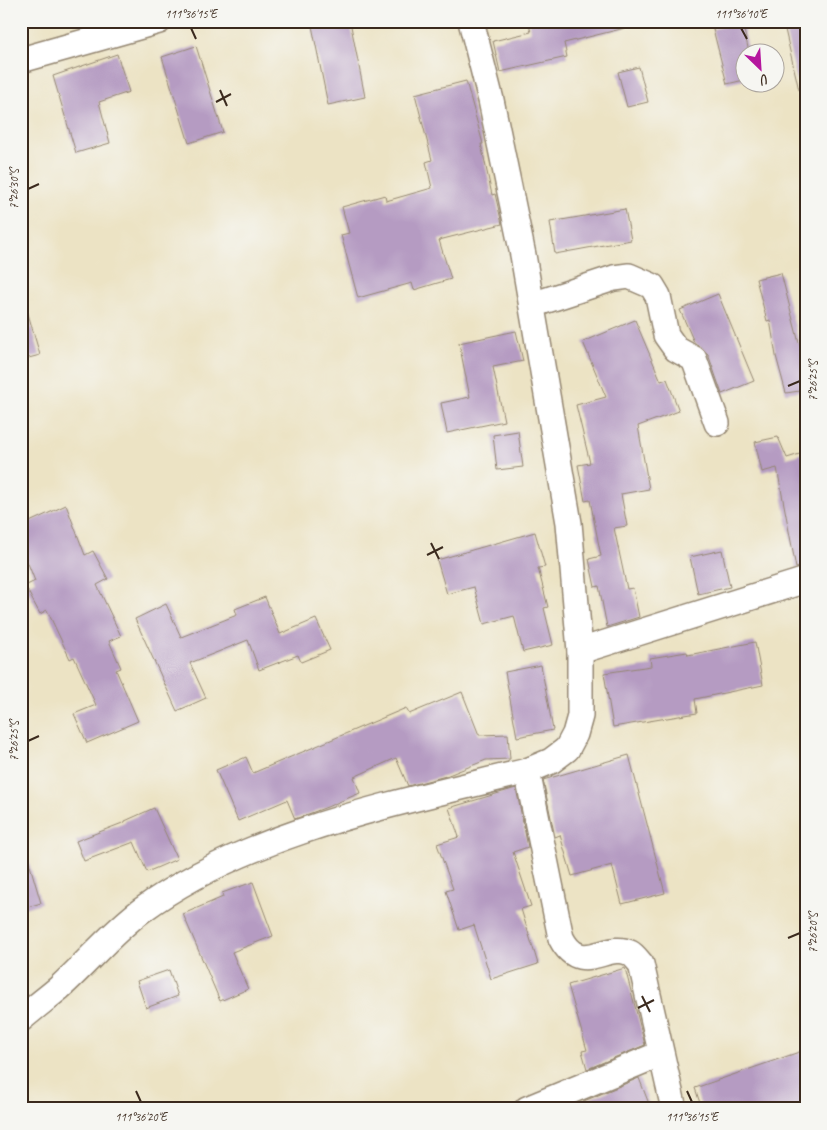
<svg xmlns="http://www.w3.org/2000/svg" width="827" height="1130" viewBox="0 0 827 1130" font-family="Caveat,sans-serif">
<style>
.building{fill:#b59bc2}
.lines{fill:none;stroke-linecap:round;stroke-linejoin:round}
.street-casing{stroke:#948671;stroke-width:28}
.street{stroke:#fff;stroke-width:25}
.ticks{fill:none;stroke:#3b2a1e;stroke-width:2}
.neatline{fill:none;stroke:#3b2a1e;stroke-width:2}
.ticks-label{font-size:12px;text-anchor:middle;fill:#3b2a1e}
</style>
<rect width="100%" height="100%" fill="#f6f6f2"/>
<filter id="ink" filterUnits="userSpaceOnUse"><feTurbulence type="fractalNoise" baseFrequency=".02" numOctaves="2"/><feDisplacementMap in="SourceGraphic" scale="10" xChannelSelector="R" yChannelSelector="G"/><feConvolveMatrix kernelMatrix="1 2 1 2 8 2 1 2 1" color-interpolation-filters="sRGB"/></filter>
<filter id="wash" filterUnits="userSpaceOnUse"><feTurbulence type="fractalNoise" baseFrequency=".0096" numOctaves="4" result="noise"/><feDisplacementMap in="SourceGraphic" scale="20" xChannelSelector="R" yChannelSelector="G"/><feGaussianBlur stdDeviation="1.12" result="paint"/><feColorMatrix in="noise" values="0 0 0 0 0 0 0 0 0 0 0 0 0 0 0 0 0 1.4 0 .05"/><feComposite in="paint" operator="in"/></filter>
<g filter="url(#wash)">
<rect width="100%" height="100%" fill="#ece3c4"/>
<g id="blocks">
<!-- building -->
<g class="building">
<polygon points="311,21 350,21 365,97 328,105"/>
<polygon points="528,21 624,21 625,28 564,43 567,57 500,72 493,41 531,32"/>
<polygon points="783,21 806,21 806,89 799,90"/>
<polygon points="742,22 749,52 744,52 744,80 727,84 713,29"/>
<polygon points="196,46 223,132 189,143 162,57"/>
<polygon points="117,54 129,92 99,102 110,143 76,153 53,76"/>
<polygon points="639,67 648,102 627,107 618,72"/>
<polygon points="466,81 483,144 481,144 492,195 495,194 502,224 439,240 451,279 414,290 412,283 358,298 341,235 349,233 342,207 385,195 386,201 432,188 426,162 432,160 415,94"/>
<polygon points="625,209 631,240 555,254 550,222"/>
<polygon points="781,273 799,343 806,342 806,390 786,393 776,356 770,320 767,321 756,279"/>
<polygon points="718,294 754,381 722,394 708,354 694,342 680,310"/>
<polygon points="26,307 40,355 21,360 21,308"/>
<polygon points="635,320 661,381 667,379 679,411 638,426 649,489 621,494 627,526 614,528 627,589 633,588 639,617 607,627 599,586 595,587 589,559 601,556 590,500 585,501 578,465 590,463 576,405 606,397 583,342"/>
<polygon points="516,331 523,361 493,367 504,421 447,433 441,403 470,397 459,343"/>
<polygon points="518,431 523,467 497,470 493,435"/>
<polygon points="778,437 787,458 806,452 806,566 796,568 777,468 762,472 755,442"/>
<polygon points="66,505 85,555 93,551 108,579 97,585 121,636 109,641 121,668 116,670 138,721 87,743 74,714 96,705 74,657 70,659 47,610 40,614 25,586 35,581 21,546 21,526"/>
<polygon points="535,532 545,567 538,568 548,607 544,608 553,645 523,652 514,616 484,624 474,587 447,594 437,560"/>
<polygon points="722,550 730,587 698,594 690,557"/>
<polygon points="265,597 280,634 316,619 330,650 301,662 298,655 259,670 248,640 190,663 206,698 177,711 135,619 166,604 181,637 237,615 235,609"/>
<polygon points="755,642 763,685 695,699 697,713 613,727 604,673 651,666 650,658 687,652 688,655"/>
<polygon points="541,665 553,730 517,737 505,672"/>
<polygon points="462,692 479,735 508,734 510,759 486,760 446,776 408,786 396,758 354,777 360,793 327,807 295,819 287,800 238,821 216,770 246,757 253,773 406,708 409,714"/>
<polygon points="629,755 665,893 622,904 612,865 572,876 560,835 555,837 543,780"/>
<polygon points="516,788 528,847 513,852 531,906 521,909 538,964 491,979 474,925 459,930 446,891 453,889 437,844 459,837 449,808"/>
<polygon points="154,808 177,859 147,872 134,842 84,861 76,841 125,822 125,821"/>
<polygon points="21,852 26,852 41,903 21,909"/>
<polygon points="253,882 273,936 232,952 248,989 220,1001 183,914 223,897 222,893"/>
<polygon points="625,968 645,1045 587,1069 582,1051 587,1050 568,985"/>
<polygon points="169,970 178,996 146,1008 137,981"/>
<polygon points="802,1051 806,1061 806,1093 802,1095 805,1109 702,1109 695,1088"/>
<polygon points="639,1078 651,1109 587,1109 584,1101"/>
</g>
</g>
</g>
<g filter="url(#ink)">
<use href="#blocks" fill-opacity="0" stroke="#948671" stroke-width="1"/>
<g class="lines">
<!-- street casing -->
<g class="street-casing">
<g id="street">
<polyline points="21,60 159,21"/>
<polyline points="532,305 614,278 629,276 652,286 658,296 666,335 676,349 694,359 717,423"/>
<polyline points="580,651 806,580"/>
<path d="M527,771L561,938C581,977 606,941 630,953C634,955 638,961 641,964L674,1109"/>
<path d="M21,1019C34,1008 47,998 59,988C88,962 111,933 142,910C250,831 399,803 527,771L551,761L567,749L575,734L580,716V651L569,523L523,255L491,100L471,21"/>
<polyline points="527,1109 660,1054"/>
</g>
</g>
<!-- street -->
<use href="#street" class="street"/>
</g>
</g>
<!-- ticks -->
<path class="ticks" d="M191,28L196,39M741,28L747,39M220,90L227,106M216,102L231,94M28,189L39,184M788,386L800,381M431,543L439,559M427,555L443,547M28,741L39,736M788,938L800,933M642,996L650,1012M638,1008L654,1000M136,1091L141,1102M687,1091L692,1102"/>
<!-- margin -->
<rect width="827" height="1130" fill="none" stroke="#f6f6f2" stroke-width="55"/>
<!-- north arrow -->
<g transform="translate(760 68) rotate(155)"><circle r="24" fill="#f6f6f2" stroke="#aba49d"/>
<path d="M0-4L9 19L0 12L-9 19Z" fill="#b5179e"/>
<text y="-8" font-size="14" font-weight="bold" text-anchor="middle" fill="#3b2a1e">U</text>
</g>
<rect x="28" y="28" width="772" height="1074" class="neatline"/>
<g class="ticks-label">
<text x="191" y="18">111°36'15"E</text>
<text x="741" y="18">111°36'10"E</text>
<text transform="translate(14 189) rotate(-90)" y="4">7°26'30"S</text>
<text transform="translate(813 381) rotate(-90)" y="4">7°26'25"S</text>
<text transform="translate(14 741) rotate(-90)" y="4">7°26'25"S</text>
<text transform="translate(813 933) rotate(-90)" y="4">7°26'20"S</text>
<text x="141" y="1121">111°36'20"E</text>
<text x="692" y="1121">111°36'15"E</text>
</g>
</svg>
